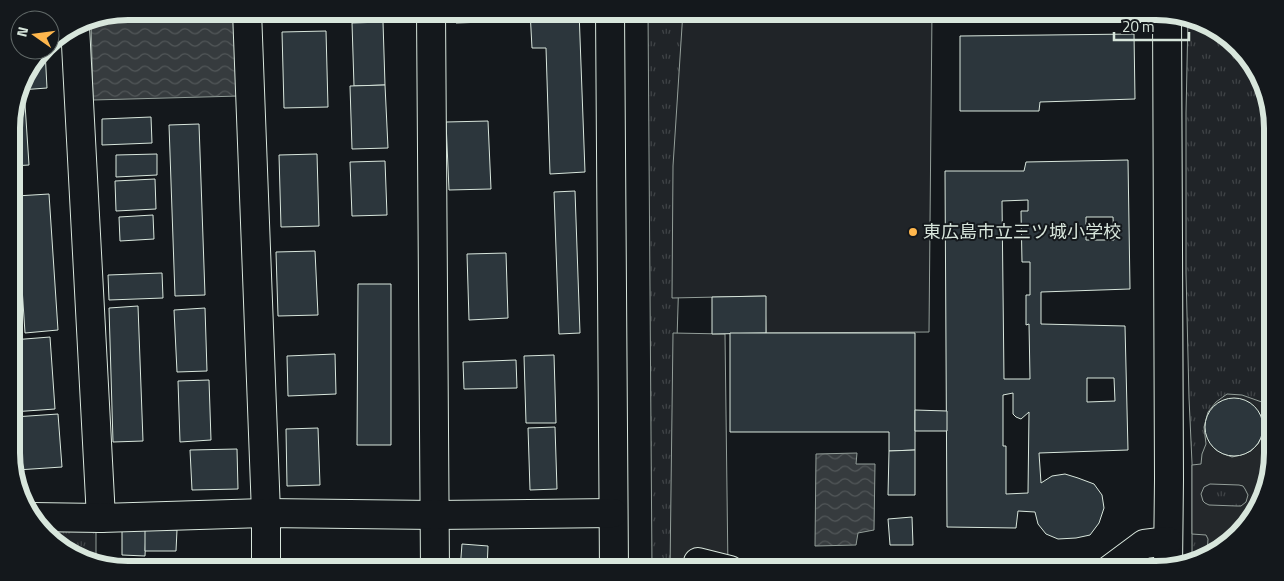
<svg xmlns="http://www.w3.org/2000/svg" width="1284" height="581" viewBox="0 0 1284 581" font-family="'Titillium Web','Noto Sans JP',sans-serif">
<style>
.grass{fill:url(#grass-tufts);stroke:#939e99}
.pitch{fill:#202428;stroke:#939e99}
.parking{fill:#24282b;stroke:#939e99;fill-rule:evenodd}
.water{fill:url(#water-waves);stroke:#939e99}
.building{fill:#2c363c;stroke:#d8e6dc;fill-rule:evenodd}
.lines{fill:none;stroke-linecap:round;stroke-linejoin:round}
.minor-casing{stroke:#d8e6dc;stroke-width:30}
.minor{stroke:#14181c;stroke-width:28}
.poi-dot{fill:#ffb74d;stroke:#14181c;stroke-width:2}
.labels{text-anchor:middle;stroke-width:4;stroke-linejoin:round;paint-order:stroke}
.poi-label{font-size:18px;fill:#d8e6dc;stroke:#14181c;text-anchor:start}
.rim{fill:none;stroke:#d8e6dc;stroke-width:6}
</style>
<defs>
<pattern id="grass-tufts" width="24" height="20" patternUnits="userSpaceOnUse" patternTransform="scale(1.25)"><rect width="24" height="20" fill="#202428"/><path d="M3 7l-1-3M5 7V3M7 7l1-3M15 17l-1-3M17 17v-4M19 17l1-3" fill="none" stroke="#404447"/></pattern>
<pattern id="water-waves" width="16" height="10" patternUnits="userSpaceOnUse" patternTransform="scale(1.25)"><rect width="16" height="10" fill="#363b3e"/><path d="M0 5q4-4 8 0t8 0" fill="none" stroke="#525759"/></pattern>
</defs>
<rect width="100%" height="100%" fill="#14181c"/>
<!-- grass -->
<g class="grass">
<polygon points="648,11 687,11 670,570 652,570"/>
<polygon points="1188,18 1201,20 1249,57 1272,113 1273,453 1264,498 1221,550 1192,560 1192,463 1189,398 1186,273 1186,113"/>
<polygon points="37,525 96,525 96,563 83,561"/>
</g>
<!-- pitch -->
<polygon class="pitch" points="683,11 932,11 929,332 766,333 765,296 672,298 673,166"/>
<!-- parking -->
<g class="parking">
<polygon points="673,333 725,334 728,570 670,570"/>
<path d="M1227,394L1242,395L1273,406V453L1264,498L1221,550L1207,555L1208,539L1206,535L1192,534V465L1201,464L1202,454L1206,444L1204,427L1208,412L1216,402ZM1228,399H1238L1248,402L1255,408L1261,416L1263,426L1262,436L1258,444L1251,451L1241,455L1232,457L1224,454L1216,450L1210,443L1206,434V425L1208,416L1213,408L1220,402ZM1210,484L1239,485L1243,486L1245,489L1248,495L1246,502L1241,506H1237L1209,505L1205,503L1203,501L1201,494L1204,487Z"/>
</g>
<!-- water -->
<g class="water">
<polygon points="128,11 236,11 240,96 93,100 91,19"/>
<polygon points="857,453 856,464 875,464 874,530 858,533 856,545 815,546 816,454"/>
</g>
<!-- building -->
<g class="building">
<polygon points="351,11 384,11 384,12 351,14"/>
<polygon points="455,11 513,11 514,21 456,23"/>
<polygon points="530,11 579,11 585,172 550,174 546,48 532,48"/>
<polygon points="383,22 385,85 354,86 352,23"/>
<polygon points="326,31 328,107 284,108 282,32"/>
<polygon points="1134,34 1135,99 1040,102 1039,111 960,111 960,36"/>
<polygon points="44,50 45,50 47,88 20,90 23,76"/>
<polygon points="385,85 388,148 352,149 350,86"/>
<polygon points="16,104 25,104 29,165 12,166 12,120"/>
<polygon points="151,117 152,143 102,145 102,119"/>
<polygon points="488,121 491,189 449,190 446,122"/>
<polygon points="199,124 205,295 175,296 169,125"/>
<polygon points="157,154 157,175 116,177 116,155"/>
<polygon points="317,154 319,226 281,227 279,155"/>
<path d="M1128,160L1130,289L1041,292V324L1125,326L1128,450L1039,453L1041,483L1052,476L1065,474L1078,478L1094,484L1102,495L1104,508L1099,523L1090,535L1076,538L1058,539L1046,534L1038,524L1035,512L1018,511L1016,528L947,527L945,171H1024L1026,162ZM1028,200V211H1021L1022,262H1030V295H1026V325L1029,324L1030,379H1004L1002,201ZM1086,217H1113L1114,240H1086ZM1087,378H1114L1115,401L1087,402ZM1013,393V414L1016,417L1021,419L1029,412L1028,493L1006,494V446H1003V395Z"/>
<polygon points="385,161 387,215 352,216 350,162"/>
<polygon points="155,179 156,209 116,211 115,181"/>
<polygon points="575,191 580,333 559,334 554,192"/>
<polygon points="49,194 58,330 25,333 16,196"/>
<polygon points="153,215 154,239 120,241 119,217"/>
<polygon points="315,251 318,315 278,316 276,252"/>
<polygon points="506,253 508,318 469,320 467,254"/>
<polygon points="162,273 163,298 109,300 108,275"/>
<polygon points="358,284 391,284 391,445 357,445"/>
<polygon points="766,296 766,333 712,334 712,297"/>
<polygon points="138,306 143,441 113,442 109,308"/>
<polygon points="205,308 207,371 177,372 174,310"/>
<polygon points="730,333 915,333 915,450 889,451 889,432 730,432"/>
<polygon points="50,337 55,409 12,412 12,340"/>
<polygon points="335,354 336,394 288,396 287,356"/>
<polygon points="554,355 556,423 526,423 524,356"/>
<polygon points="516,360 517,388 464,389 463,362"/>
<polygon points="209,380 211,440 180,442 178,381"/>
<circle cx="1234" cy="427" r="29"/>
<polygon points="915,410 947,411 947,431 915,431"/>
<polygon points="58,414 62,467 17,470 14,417"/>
<polygon points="555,427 557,489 530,490 528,428"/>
<polygon points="318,428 320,485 287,486 286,429"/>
<polygon points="237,449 238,489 192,490 190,450"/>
<polygon points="915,450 915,495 888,495 889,451"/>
<polygon points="912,517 913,545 890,545 888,519"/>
<polygon points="122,527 146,528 145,556 122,555"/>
<polygon points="145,529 177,530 176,551 145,551"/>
<polygon points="462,544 488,546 487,570 460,570"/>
<polygon points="120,559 164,559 164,570 128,570 120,568"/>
</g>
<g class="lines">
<!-- minor casing -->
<g class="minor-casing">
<g id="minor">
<polyline points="247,11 266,513 266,570"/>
<polyline points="431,11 435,570"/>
<polyline points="610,11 614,570"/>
<polyline points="1167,14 1169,479 1168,568"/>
<polyline points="75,26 101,518"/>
<polyline points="33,517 101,518 266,513 434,515 613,513"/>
<polyline points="698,562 730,570"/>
<polyline points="1109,570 1144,544 1168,541"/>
</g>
</g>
<!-- minor -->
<use href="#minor" class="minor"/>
</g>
<!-- markers -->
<circle class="poi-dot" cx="913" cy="232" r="5"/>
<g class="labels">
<!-- poi labels -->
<g class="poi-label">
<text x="923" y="238">東広島市立三ツ城小学校</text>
</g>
</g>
<!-- crop -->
<path d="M0 0H1284V581H0ZM128 20H1156A108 108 0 0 1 1264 128V453A108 108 0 0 1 1156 561H128A108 108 0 0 1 20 453V128A108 108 0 0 1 128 20Z" fill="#14181c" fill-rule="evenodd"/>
<path class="rim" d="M128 20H1156A108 108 0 0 1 1264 128V453A108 108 0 0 1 1156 561H128A108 108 0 0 1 20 453V128A108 108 0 0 1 128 20Z"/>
<!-- north arrow -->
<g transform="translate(35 35) rotate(284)"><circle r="24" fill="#14181c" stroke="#626a69"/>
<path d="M0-4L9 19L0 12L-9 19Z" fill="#ffb74d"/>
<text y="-8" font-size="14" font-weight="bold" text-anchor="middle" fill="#d8e6dc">N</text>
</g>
<!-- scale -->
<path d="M1114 32v8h75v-8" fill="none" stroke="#d8e6dc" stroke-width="2.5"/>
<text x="1122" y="32" font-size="15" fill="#d8e6dc" stroke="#14181c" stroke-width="4" paint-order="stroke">20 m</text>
</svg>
